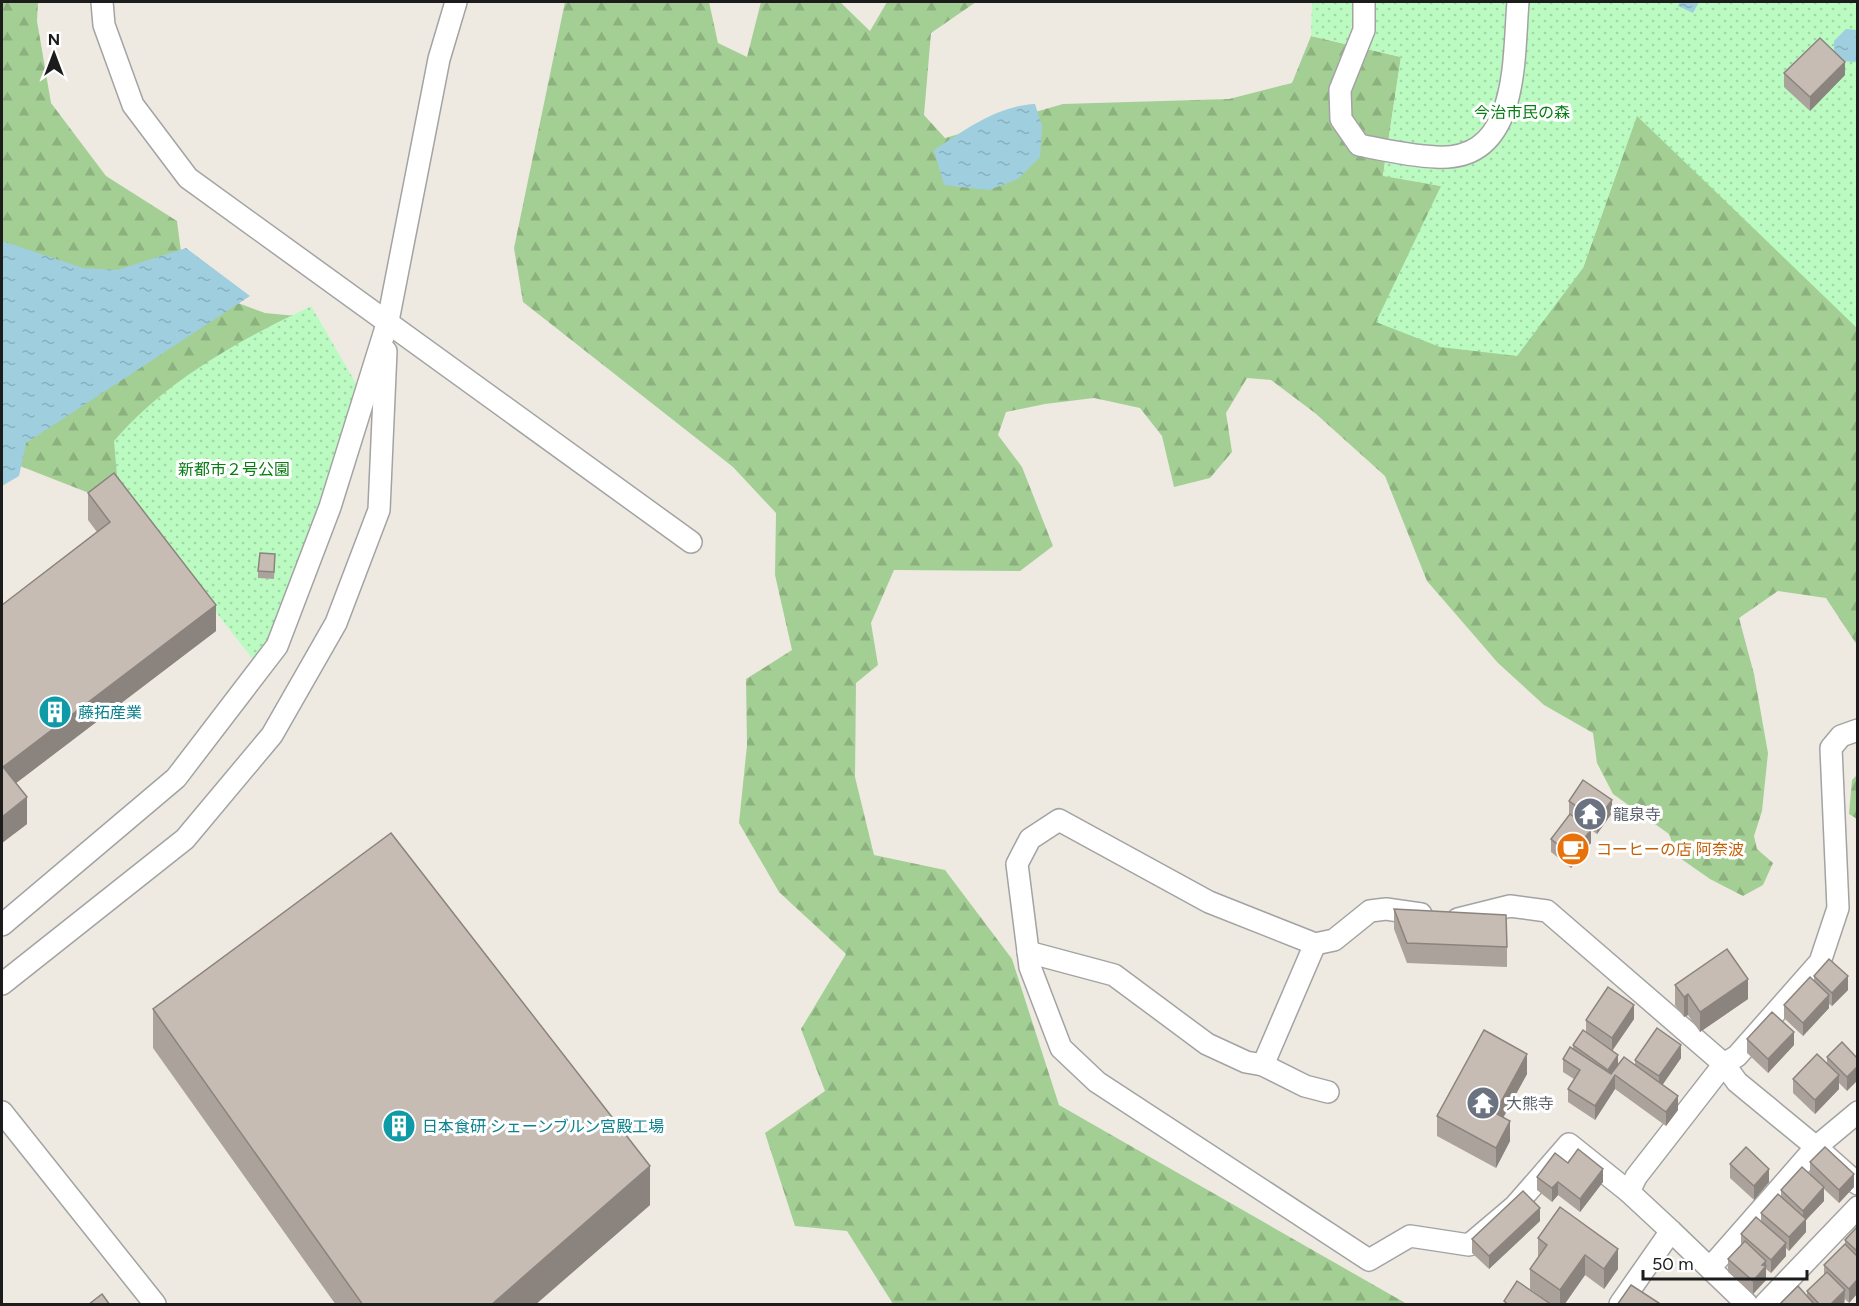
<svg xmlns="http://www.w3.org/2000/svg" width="1859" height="1306" viewBox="0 0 1859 1306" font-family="Figtree,'Noto Sans JP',sans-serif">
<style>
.forest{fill:url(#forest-firs)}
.park{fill:url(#park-dots)}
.water{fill:url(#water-ripples)}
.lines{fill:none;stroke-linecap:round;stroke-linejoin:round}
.minor-casing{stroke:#a3a3a3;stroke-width:24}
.minor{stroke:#fff;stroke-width:21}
.wall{fill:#aaa29b}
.shaded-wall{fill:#8b847e}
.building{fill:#c6bcb4;stroke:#8b847e;stroke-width:1.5}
.labels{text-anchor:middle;stroke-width:6;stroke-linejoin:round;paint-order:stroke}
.park-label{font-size:16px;fill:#077d14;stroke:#fff}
.culture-label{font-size:16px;fill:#0d838f;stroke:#fff;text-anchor:start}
.worship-label{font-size:16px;fill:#5b616d;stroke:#fff;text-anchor:start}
.food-label{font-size:16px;fill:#c56008;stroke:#fff;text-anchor:start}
</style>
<defs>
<pattern id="forest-firs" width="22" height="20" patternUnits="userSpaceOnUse" patternTransform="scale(1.5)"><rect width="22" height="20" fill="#a3cf94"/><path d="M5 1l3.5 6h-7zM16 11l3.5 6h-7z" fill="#8cb17f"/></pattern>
<pattern id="park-dots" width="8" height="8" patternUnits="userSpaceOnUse" patternTransform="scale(1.5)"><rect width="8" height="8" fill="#bbfbc2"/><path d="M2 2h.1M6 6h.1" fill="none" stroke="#a0d7a6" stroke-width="1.8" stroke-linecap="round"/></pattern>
<pattern id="water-ripples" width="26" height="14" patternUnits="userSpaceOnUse" patternTransform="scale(1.5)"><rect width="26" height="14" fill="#9fcede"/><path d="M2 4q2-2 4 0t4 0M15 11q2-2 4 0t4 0" fill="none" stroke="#88b0be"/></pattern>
</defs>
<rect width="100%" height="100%" fill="#eeeae1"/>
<!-- forest -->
<g class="forest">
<polygon points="2,2 38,2 37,21 51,103 106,176 177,221 185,283 265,313 307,317 193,430 89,493 2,459"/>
<polygon points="565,2 709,2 718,43 747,57 761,2 840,2 870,31 887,2 976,2 931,33 924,115 945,138 1063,104 1229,99 1292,83 1311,36 1401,57 1383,175 1441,186 1583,268 1641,103 1858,95 1857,645 1826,598 1778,591 1739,618 1754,674 1768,753 1762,811 1754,836 1757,849 1773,863 1763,885 1743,896 1710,879 1677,856 1669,834 1613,794 1597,763 1593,733 1544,705 1498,663 1427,581 1385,476 1315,413 1271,380 1247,378 1226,413 1232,452 1210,478 1174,487 1162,436 1140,408 1094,398 1045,404 1006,412 998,435 1022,467 1053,546 1020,571 894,570 871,623 878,665 856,683 855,777 874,855 945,870 1012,959 1059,1105 1407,1304 893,1304 847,1231 795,1226 765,1133 825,1091 801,1029 846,954 779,892 739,823 747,745 746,679 792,650 775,575 776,513 733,467 523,302 514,248"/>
<polygon points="1857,775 1857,819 1849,814 1852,780"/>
</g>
<!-- park -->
<g class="park">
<polygon points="1312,2 1857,2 1857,328 1637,116 1583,268 1517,356 1440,347 1376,322 1441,186 1383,176 1401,57 1311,36"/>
<path d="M311,306L365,399L286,621L255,662L118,487L114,441C166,380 240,340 311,306Z"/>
</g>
<!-- water -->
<g class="water">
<polygon points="1680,2 1699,2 1693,13 1678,6"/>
<polygon points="1846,29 1857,30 1857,62 1842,61 1834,52 1834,41"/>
<path d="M1035,104L1042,126L1040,157L1018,179L989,190L944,185L934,150C965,130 997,106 1035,104Z"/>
<polygon points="2,241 83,268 117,270 186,248 250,296 26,443 19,476 2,486"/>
</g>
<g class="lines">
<!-- minor casing -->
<g class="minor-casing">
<g id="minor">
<polyline points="102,2 104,25 133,105 188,178 691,542"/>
<path d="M1364,2V30L1340,90L1341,119L1359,145C1384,150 1410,156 1436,157C1520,162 1513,59 1518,2"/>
<polyline points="1421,914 1386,909 1370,911 1334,940 1315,944 1209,902 1059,820 1030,839 1017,864 1030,967 1061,1048 1097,1082 1369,1260 1410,1236 1469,1245 1515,1206 1569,1144 1629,1192 1671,1231"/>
<polyline points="1458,919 1510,906 1547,911 1724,1064 1737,1082 1816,1147 1858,1184"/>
<polyline points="2,925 176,778 277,646 330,507 388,321 439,59 456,2"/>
<polyline points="1028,952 1114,975 1207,1044 1246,1062 1263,1065 1305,1086 1328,1092"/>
<polyline points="2,984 185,839 272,735 336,623 379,510 386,351"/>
<polyline points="1263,1065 1315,944"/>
<polyline points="2,1112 155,1304"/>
<polyline points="1629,1192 1636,1177 1724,1064 1737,1056 1820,962 1838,908 1831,748 1841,736 1858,730"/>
<polyline points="1710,1268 1816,1147 1858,1112"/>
<polyline points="1620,1304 1671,1231 1747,1304"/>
<polyline points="1765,1304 1858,1207"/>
</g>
</g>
<!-- minor -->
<use href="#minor" class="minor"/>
</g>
<!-- wall -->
<g class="wall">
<polygon points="1784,73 1845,75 1810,111 1784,87"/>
<polygon points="88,493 216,631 16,783 27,824 2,843 2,605 97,532 88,520"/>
<polygon points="275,554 274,579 258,578 258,571"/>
<polygon points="1569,801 1612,813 1597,834 1587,827 1591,843 1571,868 1551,852 1551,839 1570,815 1569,814"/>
<polygon points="1394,909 1507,947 1507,967 1407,963 1394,929"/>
<polygon points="1814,976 1848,990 1832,1006 1829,1004 1829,1008 1803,1036 1784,1018 1784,1005 1814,980"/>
<polygon points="1675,985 1748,999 1700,1032 1688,1015 1684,1017 1675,1005"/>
<polygon points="1857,1006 1857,1024 1856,1022 1856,1008"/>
<polygon points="153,1009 650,1205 535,1305 336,1305 153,1048"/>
<polygon points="1634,1019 1612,1051 1618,1065 1635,1065 1635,1060 1681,1058 1662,1085 1678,1110 1666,1126 1615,1089 1595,1120 1568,1102 1568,1089 1574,1079 1563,1072 1563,1059 1573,1049 1573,1045 1586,1032 1586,1020"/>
<polygon points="1747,1039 1794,1045 1768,1073 1747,1053"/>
<polygon points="1827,1057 1857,1058 1847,1091 1839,1083 1839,1089 1815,1114 1793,1093 1793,1079 1827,1064"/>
<polygon points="1527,1074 1503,1117 1510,1141 1496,1168 1437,1136 1437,1116"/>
<polygon points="1810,1162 1854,1187 1839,1203 1824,1189 1824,1201 1806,1220 1806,1232 1789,1251 1786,1248 1786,1256 1771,1273 1766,1269 1766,1280 1753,1294 1728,1272 1728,1259 1741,1245 1741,1234 1761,1222 1761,1213 1781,1196 1781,1190 1810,1175"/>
<polygon points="1568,1163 1603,1182 1580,1212 1558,1195 1552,1202 1537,1190 1537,1177"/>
<polygon points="1730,1164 1769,1182 1754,1200 1730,1178"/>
<polygon points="1560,1207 1618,1269 1604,1289 1585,1275 1564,1305 1552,1305 1530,1289 1530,1269 1538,1258 1538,1238"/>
<polygon points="1540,1221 1489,1269 1472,1253 1472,1239"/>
<polygon points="1857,1227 1857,1294 1849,1303 1845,1299 1844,1305 1781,1305 1781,1303 1807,1296 1807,1291 1824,1275 1824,1265 1845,1244 1845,1240"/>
</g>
<!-- shaded-wall -->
<g class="shaded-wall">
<polygon points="1845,62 1845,75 1810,111 1810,97"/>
<polygon points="216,605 216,631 3,793 3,767"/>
<polygon points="27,797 27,824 2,843 2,817"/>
<polygon points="1612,800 1612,813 1597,834 1597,820"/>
<polygon points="1591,830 1591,843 1571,868 1571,855"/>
<polygon points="1848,976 1848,990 1832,1006 1832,993"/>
<polygon points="1748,979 1748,999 1700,1032 1700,1012"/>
<polygon points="1688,994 1688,1015 1684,1017 1684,997"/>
<polygon points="1829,995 1829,1008 1803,1036 1803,1023"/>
<polygon points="1634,1005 1634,1019 1612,1051 1612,1038"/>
<polygon points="1794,1032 1794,1045 1768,1073 1768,1059"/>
<polygon points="1681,1045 1681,1058 1659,1090 1659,1076"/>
<polygon points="1527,1054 1527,1074 1495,1133 1495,1113"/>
<polygon points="1618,1055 1618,1069 1608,1083 1608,1070"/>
<polygon points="1857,1067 1857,1081 1847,1091 1847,1077"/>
<polygon points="1615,1075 1615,1089 1595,1120 1595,1106"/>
<polygon points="1839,1075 1839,1089 1815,1114 1815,1100"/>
<polygon points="1678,1096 1678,1110 1666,1126 1666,1112"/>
<polygon points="1510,1121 1510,1141 1496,1168 1496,1148"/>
<polygon points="650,1166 650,1205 535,1305 491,1305"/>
<polygon points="1603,1169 1603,1182 1580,1212 1580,1199"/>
<polygon points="1769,1169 1769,1182 1754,1200 1754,1186"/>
<polygon points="1854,1174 1854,1187 1839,1203 1839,1190"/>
<polygon points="1558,1182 1558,1195 1552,1202 1552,1188"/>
<polygon points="1824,1187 1824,1201 1806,1220 1806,1232 1789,1251 1789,1237 1803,1223 1803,1211"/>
<polygon points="1540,1208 1540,1221 1489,1269 1489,1256"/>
<polygon points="1786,1243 1786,1256 1771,1273 1771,1260"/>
<polygon points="1618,1249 1618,1269 1604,1289 1604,1269"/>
<polygon points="1585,1255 1585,1275 1564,1305 1560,1305 1560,1290"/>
<polygon points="1766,1261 1766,1280 1753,1294 1753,1281 1762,1265"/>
<polygon points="1857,1280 1857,1294 1849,1303 1849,1289"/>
<polygon points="1845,1290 1844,1305 1830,1305"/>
</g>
<!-- building -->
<g class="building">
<polygon points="1820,38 1845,62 1810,97 1784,73"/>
<polygon points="114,473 216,605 3,767 27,797 2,817 2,605 110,522 88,493"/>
<polygon points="260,553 275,554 274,572 258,571"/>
<polygon points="1583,780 1612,800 1597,820 1569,801"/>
<polygon points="1570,814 1591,830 1571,855 1551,839"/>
<polygon points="391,833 650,1166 491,1305 363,1305 153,1009"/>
<polygon points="1394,909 1506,915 1507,947 1407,943"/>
<polygon points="1727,949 1748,979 1700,1012 1688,994 1684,997 1675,985"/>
<polygon points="1829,959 1848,976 1832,993 1814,976"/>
<polygon points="1810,977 1829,995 1803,1023 1784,1005"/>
<polygon points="1608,987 1634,1005 1612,1038 1586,1020"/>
<polygon points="1772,1012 1794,1032 1768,1059 1747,1039"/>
<polygon points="1657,1028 1681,1045 1659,1076 1635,1060"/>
<polygon points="1484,1030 1527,1054 1495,1113 1510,1121 1496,1148 1437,1116"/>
<polygon points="1583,1030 1618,1055 1608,1070 1573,1045"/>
<polygon points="1842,1042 1857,1058 1857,1067 1847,1077 1827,1057"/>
<polygon points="1570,1047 1611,1074 1624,1057 1678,1096 1666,1112 1615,1075 1595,1106 1568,1089 1580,1070 1563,1059"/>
<polygon points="1817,1054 1839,1075 1815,1100 1793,1079"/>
<polygon points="1746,1147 1769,1169 1754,1186 1730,1164"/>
<polygon points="1825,1147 1854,1174 1839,1190 1810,1162"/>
<polygon points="1578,1149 1603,1169 1580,1199 1558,1182 1552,1188 1537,1177 1555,1153 1568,1163"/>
<polygon points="1802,1167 1824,1187 1803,1211 1781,1190"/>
<polygon points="1523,1191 1540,1208 1489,1256 1472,1239"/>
<polygon points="1778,1194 1806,1219 1789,1237 1761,1213"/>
<polygon points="1560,1207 1618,1249 1604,1269 1585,1255 1560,1290 1530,1269 1547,1245 1538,1238"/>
<polygon points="1756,1217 1786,1243 1771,1260 1741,1234"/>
<polygon points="1857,1227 1857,1251 1845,1240"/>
<polygon points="1745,1241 1766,1261 1762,1265 1766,1266 1753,1281 1728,1259"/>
<polygon points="1845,1244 1857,1256 1857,1280 1849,1289 1824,1265"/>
<polygon points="1827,1272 1845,1290 1830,1305 1820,1305 1807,1291"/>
<polygon points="1517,1281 1552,1305 1509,1305 1504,1301"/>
<polygon points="1631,1285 1659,1303 1658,1305 1617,1305"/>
<polygon points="1798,1286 1815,1305 1782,1305 1781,1303"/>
<polygon points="102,1294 110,1305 88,1305"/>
</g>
<!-- icons -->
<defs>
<g id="building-disc" transform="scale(1.725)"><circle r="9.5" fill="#0f9aa8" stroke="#fff"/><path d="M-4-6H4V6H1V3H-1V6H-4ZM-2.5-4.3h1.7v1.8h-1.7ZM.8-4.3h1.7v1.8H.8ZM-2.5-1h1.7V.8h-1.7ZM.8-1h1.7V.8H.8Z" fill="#fff"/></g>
<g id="temple-disc" transform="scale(1.725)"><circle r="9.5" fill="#6b7280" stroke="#fff"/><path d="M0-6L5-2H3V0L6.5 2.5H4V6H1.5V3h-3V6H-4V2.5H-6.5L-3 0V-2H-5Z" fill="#fff"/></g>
<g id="cafe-disc" transform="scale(1.725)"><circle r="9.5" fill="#e8710a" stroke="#fff"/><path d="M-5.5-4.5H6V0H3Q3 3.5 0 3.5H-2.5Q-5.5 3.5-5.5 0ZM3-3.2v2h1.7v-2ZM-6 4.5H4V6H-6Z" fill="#fff"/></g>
</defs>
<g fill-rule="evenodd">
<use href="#building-disc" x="55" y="712"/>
<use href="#temple-disc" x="1590" y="814"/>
<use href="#cafe-disc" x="1573" y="849"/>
<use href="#temple-disc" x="1483" y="1103"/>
<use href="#building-disc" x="399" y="1126"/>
</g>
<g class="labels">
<!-- park labels -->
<g class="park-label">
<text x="1522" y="118">今治市民の森</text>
<text x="234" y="475">新都市２号公園</text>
</g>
<!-- culture labels -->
<g class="culture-label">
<text x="78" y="718">藤拓産業</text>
<text x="422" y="1132">日本食研 シェーンブルン宮殿工場</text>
</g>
<!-- worship labels -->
<g class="worship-label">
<text x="1613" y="820">龍泉寺</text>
<text x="1506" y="1109">大熊寺</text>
</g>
<!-- food labels -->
<g class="food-label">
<text x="1596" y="855">コーヒーの店 阿奈波</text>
</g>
</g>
<!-- border -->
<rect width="1859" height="1306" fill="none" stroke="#1c1c1c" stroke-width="6"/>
<!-- north arrow -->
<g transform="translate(54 54)" stroke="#ffffff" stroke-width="4.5" paint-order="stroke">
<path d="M0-4.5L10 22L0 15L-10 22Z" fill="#1c1c1c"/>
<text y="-9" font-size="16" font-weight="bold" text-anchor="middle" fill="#1c1c1c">N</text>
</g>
<!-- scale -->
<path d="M1643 1270v9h164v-9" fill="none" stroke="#1c1c1c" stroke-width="3"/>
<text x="1652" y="1270" font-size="18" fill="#1c1c1c" stroke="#ffffff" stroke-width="4.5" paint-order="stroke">50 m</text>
</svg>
